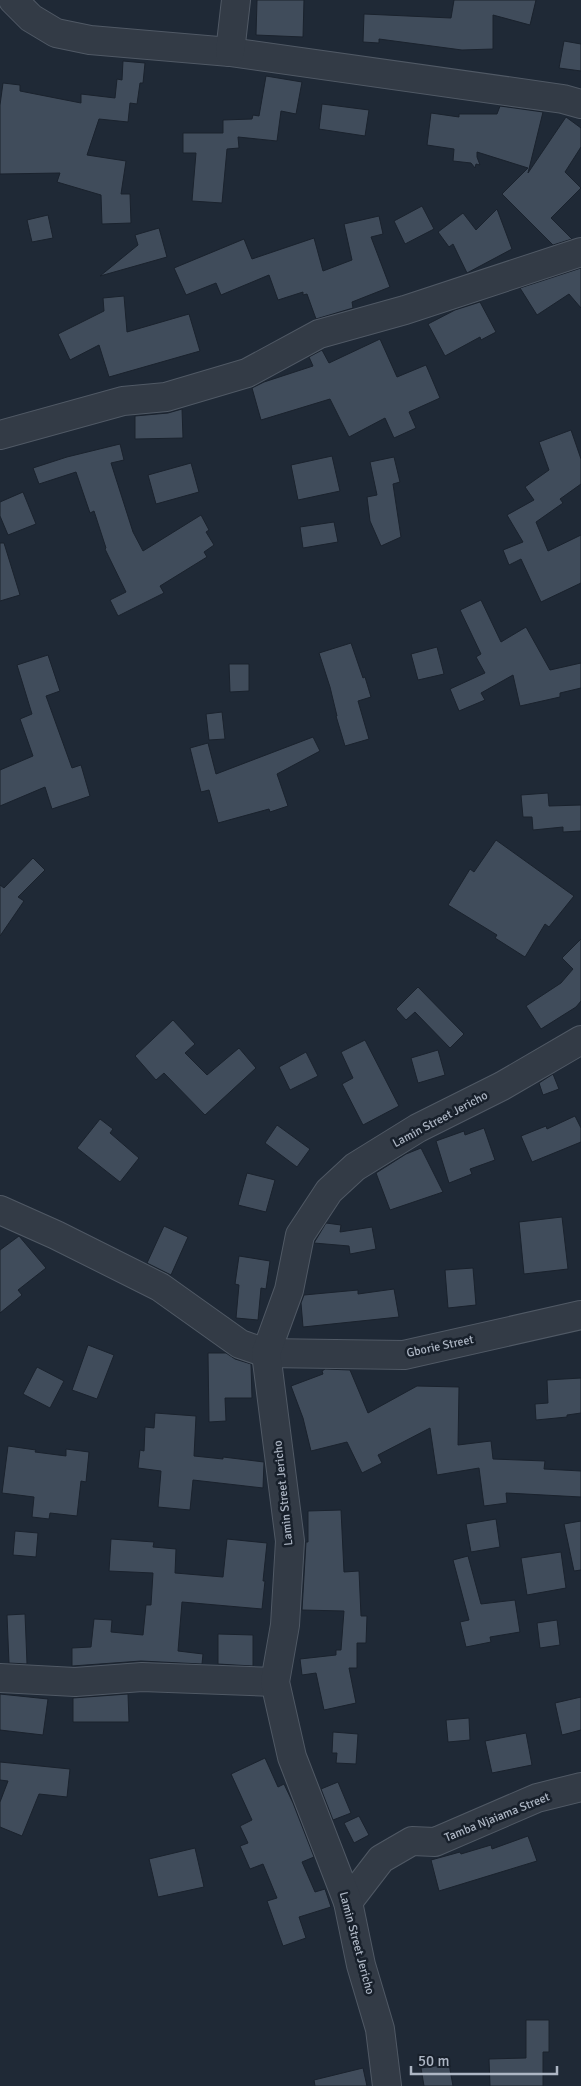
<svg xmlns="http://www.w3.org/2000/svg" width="581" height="2086" viewBox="0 0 581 2086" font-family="Signika,sans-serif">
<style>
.building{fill:#404c5b;stroke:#1a222d}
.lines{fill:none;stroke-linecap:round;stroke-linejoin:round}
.minor-casing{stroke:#505965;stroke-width:30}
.minor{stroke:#333b46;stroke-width:28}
.labels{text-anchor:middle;stroke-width:5;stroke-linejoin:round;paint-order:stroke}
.street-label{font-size:12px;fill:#adb6c4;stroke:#18202b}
</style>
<rect width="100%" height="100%" fill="#1f2936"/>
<!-- building -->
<g class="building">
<polygon points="257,0 304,0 303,37 256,35"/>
<polygon points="454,0 536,0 530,25 493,15 493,49 462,50 379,39 379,43 363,42 364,14 451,18"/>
<polygon points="564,41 581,44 581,71 559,68"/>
<polygon points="123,61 145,63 143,83 140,83 137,104 130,103 128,122 99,119 87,155 126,161 121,194 130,194 131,223 102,224 101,195 57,182 60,173 0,174 0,105 3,83 20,85 20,91 81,103 81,94 115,98 117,79 122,80"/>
<polygon points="266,76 302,82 296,114 281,111 277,141 238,137 239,148 227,149 222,203 192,201 196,153 183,153 183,133 223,133 223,120 252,119 253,115 259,116"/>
<polygon points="322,104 369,110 365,136 319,129"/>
<polygon points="500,106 543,112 528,173 566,117 581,128 581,147 565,172 581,188 551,218 572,239 553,245 502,194 528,168 477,152 477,157 480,165 476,164 475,168 471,163 453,161 454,149 427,145 431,113 459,117 459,114 497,114"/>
<polygon points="422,206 434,229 405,244 394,221"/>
<polygon points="497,209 512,249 467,273 453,244 449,247 438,232 463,213 476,230"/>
<polygon points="48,215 53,238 32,242 27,220"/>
<polygon points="379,216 383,234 371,237 390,287 352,302 353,308 316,319 307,294 303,295 303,292 278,300 269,275 221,295 216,283 186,295 174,268 244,239 252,259 314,238 323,271 352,260 344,224"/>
<polygon points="159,228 167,257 100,276 138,245 135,235"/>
<polygon points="581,268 581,308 569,294 537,315 520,288"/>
<polygon points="124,296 127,332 189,314 200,351 109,377 99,345 70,360 58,334 104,311 103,298"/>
<polygon points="480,302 496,332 481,340 480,337 445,356 428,324 455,310"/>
<polygon points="380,339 397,377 426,365 440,398 409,412 416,428 394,438 385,418 349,437 330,399 261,420 252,388 264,382 313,366 309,357 322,350 329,363"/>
<polygon points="182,409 183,438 135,439 135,416 168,413"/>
<polygon points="571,430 581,459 581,484 560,499 563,503 536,522 548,551 581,535 581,583 541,602 521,559 509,565 503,550 523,542 507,515 534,500 525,487 549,470 539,442"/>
<polygon points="120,444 124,460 111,463 133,532 143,551 201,515 209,530 206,532 214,545 204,552 207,557 160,586 164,593 118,616 110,600 126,592 105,549 106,548 94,511 90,513 76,472 39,484 33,468 67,457"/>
<polygon points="332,456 340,491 298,500 291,465"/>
<polygon points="394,457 400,482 393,484 401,537 381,546 370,521 367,497 377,495 370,462"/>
<polygon points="191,463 199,492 156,504 148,475"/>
<polygon points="23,492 36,524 8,535 0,516 0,502"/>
<polygon points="334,522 338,542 303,548 300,527"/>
<polygon points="0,543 4,543 20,595 0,601"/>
<polygon points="481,600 501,642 526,627 550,670 581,663 581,688 560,693 560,697 520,706 513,675 481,693 485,700 459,711 450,689 485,673 476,657 481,654 460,610"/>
<polygon points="351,643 363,678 365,677 371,697 358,701 369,739 345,746 336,716 337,716 330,687 319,653"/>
<polygon points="437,647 444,674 418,680 411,654"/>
<polygon points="48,655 60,691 46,696 72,768 81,765 90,796 52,809 45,787 0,806 0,770 33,756 20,719 32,714 17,665"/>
<polygon points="229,664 249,664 249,691 230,692"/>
<polygon points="222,712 225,739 209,740 206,714"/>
<polygon points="313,737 320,751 277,774 288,806 270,812 269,809 218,823 209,790 201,792 190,748 208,743 216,774"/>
<polygon points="548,793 549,806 581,805 581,831 563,832 563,827 533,830 532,817 523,817 521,795"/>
<polygon points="496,840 574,896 549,927 545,924 525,957 495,938 497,935 448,905 470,869 474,872"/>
<polygon points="33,858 45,870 18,897 24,901 0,936 0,885 4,888"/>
<polygon points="581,939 581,1001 576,1007 541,1029 526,1006 561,983 573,969 562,958"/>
<polygon points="418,987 464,1034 450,1048 415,1012 406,1020 396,1009"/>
<polygon points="173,1020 195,1044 185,1053 207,1075 239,1048 256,1068 205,1115 164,1073 156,1080 135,1056"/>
<polygon points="365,1040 399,1106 363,1125 342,1084 353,1078 341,1052"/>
<polygon points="438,1050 445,1075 418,1083 411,1058"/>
<polygon points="306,1052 318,1076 290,1090 279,1067"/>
<polygon points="553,1074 559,1089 543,1095 539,1083"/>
<polygon points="575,1116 581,1128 581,1142 532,1162 521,1136 546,1126 547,1129"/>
<polygon points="100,1119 113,1129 110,1133 139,1158 120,1182 77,1148"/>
<polygon points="277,1125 310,1149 297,1167 265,1143"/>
<polygon points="484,1128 495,1160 470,1169 472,1174 449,1183 436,1141 464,1131 465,1135"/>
<polygon points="421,1148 443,1192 390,1210 376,1173 406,1154"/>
<polygon points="247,1173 275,1180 266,1212 238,1205"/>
<polygon points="562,1217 568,1269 524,1274 519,1222"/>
<polygon points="326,1223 341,1225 340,1232 372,1227 376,1249 350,1254 349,1246 314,1243"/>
<polygon points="164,1226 188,1237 171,1275 147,1263"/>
<polygon points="19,1236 46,1268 18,1290 22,1295 0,1313 0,1250"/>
<polygon points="239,1256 270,1261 266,1289 261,1288 258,1320 236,1318 239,1285 235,1284"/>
<polygon points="473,1268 476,1305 448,1308 445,1270"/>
<polygon points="394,1289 399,1317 303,1327 301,1303 304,1295 358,1290 358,1294"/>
<polygon points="88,1345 114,1355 97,1399 72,1390"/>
<polygon points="208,1353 226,1353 235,1359 251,1364 252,1398 225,1398 226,1421 209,1422"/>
<polygon points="37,1367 64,1381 50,1408 23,1394"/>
<polygon points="325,1369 350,1370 368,1413 417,1386 459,1387 458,1445 491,1441 493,1459 545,1461 544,1469 581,1471 581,1497 506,1493 507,1503 484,1506 479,1468 437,1475 430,1428 378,1455 382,1463 362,1473 347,1442 311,1451 303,1418 291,1386 323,1374 322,1371"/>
<polygon points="581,1378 581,1413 567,1415 567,1417 536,1420 535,1404 548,1403 547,1380"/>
<polygon points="155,1413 196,1416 194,1456 223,1459 223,1457 264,1462 263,1488 193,1480 190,1510 158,1507 161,1471 138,1468 140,1450 144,1451 145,1427 154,1428"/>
<polygon points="8,1446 36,1450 35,1452 66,1456 66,1449 89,1452 86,1482 81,1481 77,1516 50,1513 49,1519 32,1517 34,1497 2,1493"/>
<polygon points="341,1510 344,1572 359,1571 361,1616 367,1616 366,1643 357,1643 357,1668 349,1668 356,1703 324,1710 316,1673 302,1675 300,1659 336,1655 336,1650 341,1650 344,1611 302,1610 306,1542 308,1542 308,1511"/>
<polygon points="496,1519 500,1547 471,1552 466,1524"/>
<polygon points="581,1521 581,1570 574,1571 564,1524"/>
<polygon points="15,1531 38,1533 36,1557 13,1555"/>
<polygon points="111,1539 154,1542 153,1547 176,1549 175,1573 223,1577 227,1539 267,1543 263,1581 265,1581 262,1609 182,1602 178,1651 203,1654 202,1664 141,1661 72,1666 72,1648 91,1647 94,1619 112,1620 111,1632 143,1635 146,1605 151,1605 153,1573 109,1571"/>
<polygon points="561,1552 566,1588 527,1595 521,1558"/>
<polygon points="468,1556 481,1604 515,1600 520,1632 490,1637 491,1642 466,1647 460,1622 469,1620 453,1560"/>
<polygon points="25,1614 27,1664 9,1663 7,1615"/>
<polygon points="557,1620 560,1645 540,1648 537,1623"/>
<polygon points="218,1634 253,1635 253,1666 218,1664"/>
<polygon points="0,1694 48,1699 43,1735 0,1730"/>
<polygon points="128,1694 129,1722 73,1722 73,1698"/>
<polygon points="581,1697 581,1730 562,1735 555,1703"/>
<polygon points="469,1718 470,1740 448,1742 446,1720"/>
<polygon points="333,1732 358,1734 356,1764 336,1763 337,1753 332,1753"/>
<polygon points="526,1733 532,1765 492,1773 485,1741"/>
<polygon points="265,1758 278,1787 284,1784 293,1803 314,1857 302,1862 315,1892 325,1889 331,1907 299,1917 306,1938 283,1946 267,1901 277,1898 263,1864 250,1869 240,1846 248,1843 240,1826 252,1820 231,1774"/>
<polygon points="0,1762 70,1769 67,1797 39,1794 22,1836 0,1827 0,1802 8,1781 0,1780"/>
<polygon points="338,1782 351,1813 333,1820 321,1789"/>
<polygon points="359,1816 369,1835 354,1843 344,1823"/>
<polygon points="528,1836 537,1861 439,1891 431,1860 460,1852 461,1854 491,1845 492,1849"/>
<polygon points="195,1848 204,1887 158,1897 149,1859"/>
<polygon points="526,2020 549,2020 549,2052 543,2052 543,2086 490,2086 489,2059 526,2058"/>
<polygon points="449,2064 453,2086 424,2086 421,2068"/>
<polygon points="363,2068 367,2086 315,2086 314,2080"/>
</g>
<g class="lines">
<!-- minor casing -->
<g class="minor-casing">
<g id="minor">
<polyline points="13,0 31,18 56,33 90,40 230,52 563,99 581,104"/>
<polyline points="230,52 236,0"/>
<polyline points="0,435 123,401 166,397 247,373 319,334 405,310 581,252"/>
<polyline points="0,1210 56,1235 160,1287 240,1344 266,1353 404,1355 581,1315"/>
<polyline points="0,1678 75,1682 142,1677 275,1682"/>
<polyline points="348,1902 381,1859 412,1841 435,1842 537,1798 581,1787"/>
<polyline points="387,2086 380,2029 361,1965 348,1902 292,1757 275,1682 285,1625 290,1541 266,1353 289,1290 300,1235 329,1191 355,1167 418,1128 502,1086 581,1040"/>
</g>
</g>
<!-- minor -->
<use href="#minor" class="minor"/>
</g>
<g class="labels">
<!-- street labels -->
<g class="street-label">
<text transform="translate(440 1119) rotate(-28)" y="4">Lamin Street Jericho</text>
<text transform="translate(440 1346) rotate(-12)" y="4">Gborie Street</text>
<text transform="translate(283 1493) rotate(-96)" y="4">Lamin Street Jericho</text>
<text transform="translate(497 1817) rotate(-22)" y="4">Tamba Njaiama Street</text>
<text transform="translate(357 1943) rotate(75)" y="4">Lamin Street Jericho</text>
</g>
</g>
<!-- scale -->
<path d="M411 2066v8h146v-8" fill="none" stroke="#adb6c4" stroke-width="2.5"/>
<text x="418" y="2066" font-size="15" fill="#adb6c4" stroke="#18202b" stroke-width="4" paint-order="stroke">50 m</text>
</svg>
